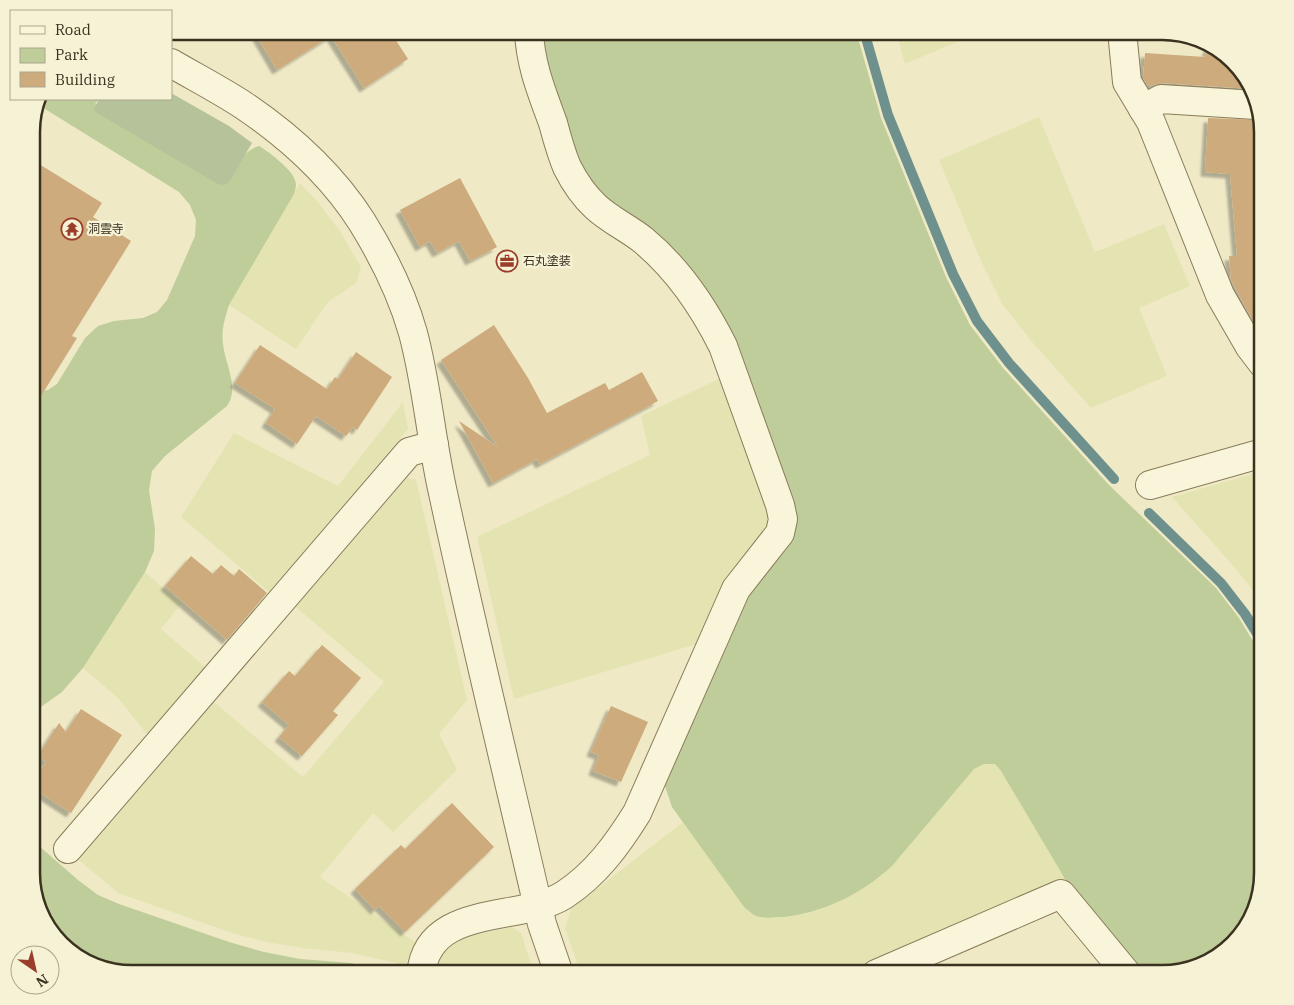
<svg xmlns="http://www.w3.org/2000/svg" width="1294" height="1005" viewBox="0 0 1294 1005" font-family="'IBM Plex Serif','Noto Sans JP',serif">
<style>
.farmland{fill:#e4e4b3}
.green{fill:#becd9a}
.cemetery{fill:#b6c299}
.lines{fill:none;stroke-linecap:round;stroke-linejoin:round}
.stream{stroke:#6e918e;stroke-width:10}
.building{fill:#cdab7c;filter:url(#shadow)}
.minor-casing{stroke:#8a7c5b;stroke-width:30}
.tertiary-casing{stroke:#8a7c5b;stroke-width:30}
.minor{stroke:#f9f5da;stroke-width:28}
.tertiary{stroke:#f9f5da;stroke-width:28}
.labels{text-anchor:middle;stroke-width:4.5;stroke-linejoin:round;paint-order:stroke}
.poi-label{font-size:12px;fill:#3a311f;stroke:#f6f2d6;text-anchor:start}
.rim{fill:none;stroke:#3a311f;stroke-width:2.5}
</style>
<defs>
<filter id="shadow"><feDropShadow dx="-4.5" dy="4.5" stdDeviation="1" flood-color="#0004"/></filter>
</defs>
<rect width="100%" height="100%" fill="#efe9c6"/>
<!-- farmland -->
<g class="farmland">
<polygon points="896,31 983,31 905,64"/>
<polygon points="1039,117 1095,252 1164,224 1190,286 1139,308 1167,376 1091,408 1033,343 1003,305 981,261 939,160"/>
<polygon points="300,183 318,202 341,233 361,267 356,283 328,302 296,349 229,305"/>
<polygon points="723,377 773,519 700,643 514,699 477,537 650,455 641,416"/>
<polygon points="403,402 408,429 269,592 181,517 234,433 338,486"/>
<polygon points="1263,471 1263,603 1236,569 1172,497"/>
<polygon points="407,478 416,479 467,700 439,734 457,770 393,832 373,813 320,877 415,942 405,965 352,953 302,948 266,942 232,933 118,893 79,860 214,702 303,777 384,682 296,607"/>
<polygon points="145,572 181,604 161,629 205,667 147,734 118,698 83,668"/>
<polygon points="984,764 995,764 1001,771 1065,879 845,974 581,974 565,929 571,909 683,822 744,907 754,915 793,916 813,912 831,904 879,878 892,866 974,769"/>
<polygon points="512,927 521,933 534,974 437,974 441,957 449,947 459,940 472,935"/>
</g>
<!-- green -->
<g class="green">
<path d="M540,31H856L881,118L946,277L970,325L1003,368L1108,484L1216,588L1239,618L1263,658V873L1242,934L1206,963L1161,974H1143L1065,879L1001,771L995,764H984L974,769L892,866C863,893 823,913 784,917C774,917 765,919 756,916C752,914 748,910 744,907L672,807L665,786L668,766L738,608L781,551L732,342L604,200L576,162L546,72Z"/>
<path d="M39,99H99L95,104L230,181C237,168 243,150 259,146C268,151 290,168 294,178C297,183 296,188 294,194L229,305C225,318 221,330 223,344C225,365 240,387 227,406L165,456L152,471L149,490L155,529L154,551L145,572L83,668L62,692L31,714V393L48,390L57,384L85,338L98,326L114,321L143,318L157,312L167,300L195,236L196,220L190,205L179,192L37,104Z"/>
<polygon points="31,839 78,880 98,895 119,904 229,942 264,952 300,959 351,963 376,970 382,974 132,974 71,953 42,918 31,879"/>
</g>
<!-- cemetery -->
<polygon class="cemetery" points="171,93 229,126 252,143 230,181 224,185 218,184 97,113 94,109 99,99 171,99"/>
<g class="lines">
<!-- stream -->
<g class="stream">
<polyline points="864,31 888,115 953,274 977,321 1009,363 1114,479"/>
<polyline points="1149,513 1221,583 1245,614 1263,643"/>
</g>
</g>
<!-- building -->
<g class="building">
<polygon points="254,31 390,31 408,59 364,88 331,36 277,70"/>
<polygon points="1208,47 1223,52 1253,89 1162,83 1148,86 1143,78 1145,53 1205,57"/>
<polygon points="1208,118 1260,120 1263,132 1263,323 1254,323 1231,280 1229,256 1237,256 1230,174 1205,172"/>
<polygon points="31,159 102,203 93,217 131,241 72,336 77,338 31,412"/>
<polygon points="460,178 497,247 470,261 459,241 437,253 430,241 420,247 400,210"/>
<polygon points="494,325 528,378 547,413 605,383 609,390 642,372 658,401 540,464 537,459 493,483 459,421 498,447 441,360"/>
<polygon points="260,345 327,389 335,377 338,379 356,352 392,377 357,430 353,427 346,436 316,416 297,444 266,423 275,409 235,383"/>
<polygon points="191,556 213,574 221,565 234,576 239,569 267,593 227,640 165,586"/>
<polygon points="322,645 361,678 333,711 338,715 302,756 279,737 289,725 262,702 289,671 295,676"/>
<polygon points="611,706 648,722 621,782 593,771 599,755 591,752"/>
<polygon points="81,709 122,735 71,813 31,787 31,784 46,762 38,756 59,723 66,732"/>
<polygon points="452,803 494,847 405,932 379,906 375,910 355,889 401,845 405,849"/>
</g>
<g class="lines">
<!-- minor casing -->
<g class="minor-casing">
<g id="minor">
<polyline points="1122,31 1127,82 1151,122 1220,295 1250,347 1263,364"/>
<polyline points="1143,109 1161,99 1256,105"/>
<polyline points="1150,485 1263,453"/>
<polyline points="68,849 409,452 434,445"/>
<path d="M421,974C428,903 519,923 564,895C596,874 617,845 637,813L736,589L780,533L783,519L780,505L723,346C703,306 678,269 643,240C628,228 610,220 596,207C584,196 574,181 567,167C561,153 557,138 553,123C542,93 530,64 529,31"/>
<polyline points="876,974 1061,894 1127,974"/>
</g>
</g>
<!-- tertiary casing -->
<g class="tertiary-casing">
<path id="tertiary" d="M171,63C195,77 220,90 243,105C289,136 332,175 362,222C383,256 402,294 413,333C427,385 431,440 443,493C474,637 509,780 542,924L559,974"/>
</g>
<!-- minor -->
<use href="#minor" class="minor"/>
<!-- tertiary -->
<use href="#tertiary" class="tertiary"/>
</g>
<!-- icons -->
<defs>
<g id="temple-ring" transform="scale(1.125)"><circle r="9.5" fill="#f6f2d6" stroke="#9a3d2b" stroke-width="1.5"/><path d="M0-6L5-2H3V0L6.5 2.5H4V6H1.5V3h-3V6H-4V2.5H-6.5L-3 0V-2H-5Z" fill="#9a3d2b"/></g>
<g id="office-ring" transform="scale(1.125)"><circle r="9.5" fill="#f6f2d6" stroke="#9a3d2b" stroke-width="1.5"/><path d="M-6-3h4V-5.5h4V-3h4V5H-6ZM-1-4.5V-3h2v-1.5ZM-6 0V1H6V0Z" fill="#9a3d2b"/></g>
</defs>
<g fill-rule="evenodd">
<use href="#temple-ring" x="72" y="229"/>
<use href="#office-ring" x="507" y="261"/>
</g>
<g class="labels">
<!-- poi labels -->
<g class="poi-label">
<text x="88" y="233">洞雲寺</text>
<text x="523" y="265">石丸塗装</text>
</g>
</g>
<!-- crop -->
<path d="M0 0H1294V1005H0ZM132 40H1162A92 92 0 0 1 1254 132V873A92 92 0 0 1 1162 965H132A92 92 0 0 1 40 873V132A92 92 0 0 1 132 40Z" fill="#f6f2d6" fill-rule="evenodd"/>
<path class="rim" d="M132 40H1162A92 92 0 0 1 1254 132V873A92 92 0 0 1 1162 965H132A92 92 0 0 1 40 873V132A92 92 0 0 1 132 40Z"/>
<!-- legend -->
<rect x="10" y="10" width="162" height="90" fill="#f6f2d6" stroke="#aba58d"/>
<rect x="20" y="26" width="25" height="8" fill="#f9f5da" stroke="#aba58d"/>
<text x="55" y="35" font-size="15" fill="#3a311f">Road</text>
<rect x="20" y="48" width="25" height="15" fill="#becd9a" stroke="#aba58d"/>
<text x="55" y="60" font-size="15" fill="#3a311f">Park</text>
<rect x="20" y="72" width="25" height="15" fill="#cdab7c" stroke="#aba58d"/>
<text x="55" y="85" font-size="15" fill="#3a311f">Building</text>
<!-- north arrow -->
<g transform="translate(35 970) rotate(146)"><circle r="24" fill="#f6f2d6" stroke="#aba58d"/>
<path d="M0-4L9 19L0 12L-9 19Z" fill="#9a3d2b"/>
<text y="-8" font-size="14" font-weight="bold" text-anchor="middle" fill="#3a311f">N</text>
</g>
</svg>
